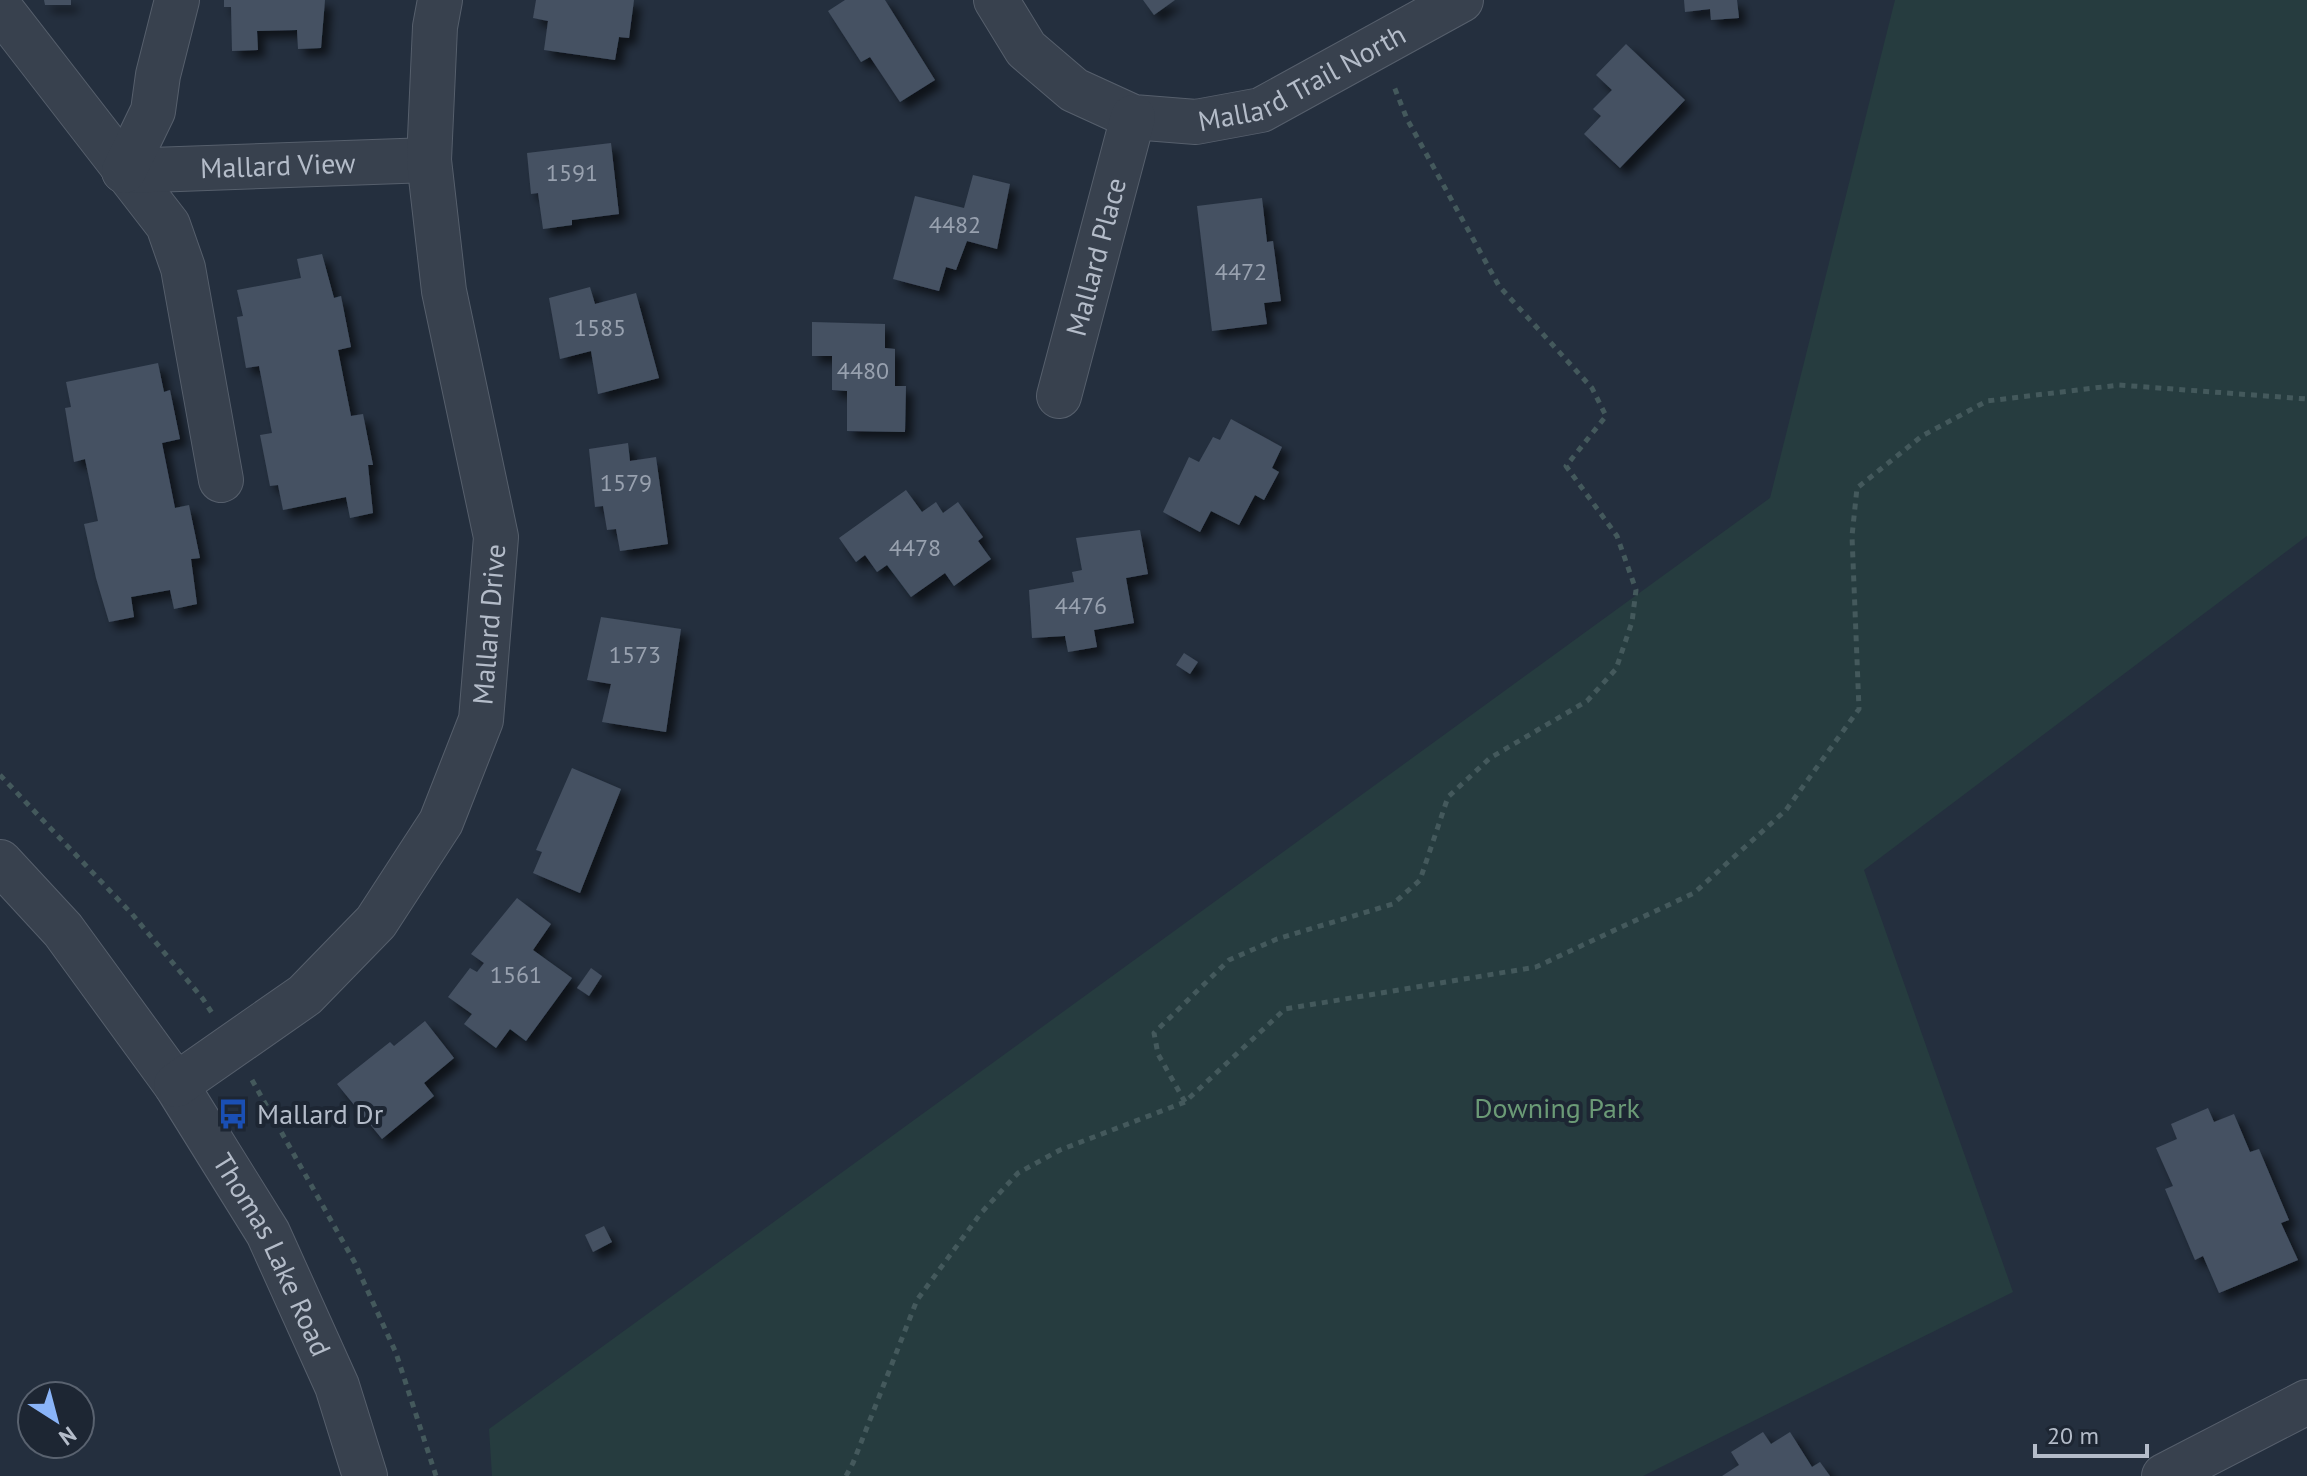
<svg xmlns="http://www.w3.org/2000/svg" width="2307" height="1476" viewBox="0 0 2307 1476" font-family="'PT Sans',sans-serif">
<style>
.green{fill:#263c3f}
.building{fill:#455162;filter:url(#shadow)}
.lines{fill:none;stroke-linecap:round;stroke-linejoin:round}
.minor-casing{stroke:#565f6c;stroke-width:46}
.path{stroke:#44595c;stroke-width:5;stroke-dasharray:6 6;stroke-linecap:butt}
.minor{stroke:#38414e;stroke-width:44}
.labels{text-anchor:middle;stroke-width:8;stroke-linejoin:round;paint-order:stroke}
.number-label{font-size:24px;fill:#98a1af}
.street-label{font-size:28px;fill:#b4bcc9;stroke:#1d2633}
.park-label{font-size:28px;fill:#6b9a76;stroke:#1d2633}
.poi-label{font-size:28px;fill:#b4bcc9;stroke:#1d2633;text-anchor:start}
</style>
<defs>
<filter id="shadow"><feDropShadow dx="7" dy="7" stdDeviation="4" flood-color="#0009"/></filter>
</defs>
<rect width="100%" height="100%" fill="#242f3e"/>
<!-- green -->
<polygon class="green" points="1895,0 2307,0 2307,536 1864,870 2013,1292 1643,1476 492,1476 489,1429 1770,498"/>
<!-- building -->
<g class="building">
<polygon points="44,0 71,0 71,5 45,5"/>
<polygon points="224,0 325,0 321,48 298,49 297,30 257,31 258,50 232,51 231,7 224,7"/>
<polygon points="536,0 634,0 629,38 619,37 615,60 544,50 548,21 533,18"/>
<polygon points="845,0 885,0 935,80 900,102 870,57 861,62 828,11"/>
<polygon points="1143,0 1175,0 1154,15"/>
<polygon points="1684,0 1737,0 1739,18 1711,20 1710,9 1685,12"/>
<polygon points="1626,44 1685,100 1620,168 1584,134 1601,116 1593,109 1612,90 1596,75"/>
<polygon points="611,143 619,214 572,220 572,225 543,229 538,193 531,194 527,153"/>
<polygon points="973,175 1010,184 997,249 967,241 956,270 946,267 939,291 893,279 915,196 964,208"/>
<polygon points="1262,198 1267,242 1273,241 1281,301 1264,303 1267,324 1212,331 1197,206"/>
<polygon points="322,254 334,298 341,296 351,347 338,350 351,416 363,414 373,465 368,465 373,513 350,518 346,497 283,510 278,485 270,486 260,435 272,433 259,366 246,368 237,317 243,316 237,290 301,278 297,259"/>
<polygon points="590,287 595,304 636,293 659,378 598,394 591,351 560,359 549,298"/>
<polygon points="812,322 885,324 885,348 895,349 895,386 906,386 905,432 847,431 847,391 832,390 832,356 812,356"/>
<polygon points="158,363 164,392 170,390 180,439 162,443 175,508 189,505 200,558 191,559 197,604 174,609 170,590 131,597 134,617 109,622 96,578 84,524 98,521 85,459 74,462 65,408 71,407 66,382"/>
<polygon points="1231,419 1282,447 1272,468 1279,472 1264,500 1255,495 1239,525 1211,511 1200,532 1163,512 1189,457 1199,462 1213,437 1220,440"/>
<polygon points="628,443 630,461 656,457 668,544 620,551 616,529 607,530 603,506 595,507 589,449"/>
<polygon points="906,490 922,512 936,502 943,513 958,502 983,537 978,541 991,559 954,586 945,573 911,597 887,565 877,572 865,555 856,562 839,538"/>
<polygon points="1140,530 1148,574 1126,578 1134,623 1094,630 1097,647 1068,652 1065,636 1032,638 1029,590 1074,582 1072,572 1082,570 1076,538"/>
<polygon points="601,617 681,629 666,732 602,722 611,684 587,680"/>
<polygon points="1184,653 1198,662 1190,674 1176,665"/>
<polygon points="572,768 621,789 580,893 533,873 542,852 536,850"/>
<polygon points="517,898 551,924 533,950 572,978 526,1041 510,1029 496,1048 464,1024 472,1014 448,997 470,968 477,972 484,963 471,954"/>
<polygon points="591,968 602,976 589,996 577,988"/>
<polygon points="425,1021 454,1058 424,1083 434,1096 382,1139 337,1084 390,1042 394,1046"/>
<polygon points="2208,1108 2214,1122 2234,1114 2250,1152 2259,1149 2289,1220 2281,1223 2298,1260 2219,1293 2203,1256 2195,1260 2165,1189 2173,1186 2156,1148 2177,1139 2171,1124"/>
<polygon points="604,1226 612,1242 593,1252 585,1235"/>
<polygon points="1763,1432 1771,1444 1790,1432 1812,1467 1820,1462 1830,1476 1722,1476 1739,1465 1731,1452"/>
</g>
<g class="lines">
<!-- minor casing -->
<g class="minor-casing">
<g id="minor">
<path id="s1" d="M996,0L1026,49L1074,90L1133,117L1196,122L1261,110L1461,0"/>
<polyline points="0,8 168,225 183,268 221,480"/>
<path id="s2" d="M124,171L429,160"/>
<polyline points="124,171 153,111 158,75 177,0"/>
<path id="s3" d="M1059,396L1133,117"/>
<path id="s4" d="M0,862L63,930L176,1085L268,1233L337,1386L365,1476"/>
<path id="s5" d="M176,1085L305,995L376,922L441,822L481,720L496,537L444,291L429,160L435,27L440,0"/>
<polyline points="2164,1476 2307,1402"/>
</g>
</g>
<!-- path -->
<g class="path">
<polyline points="0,775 132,914 203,999 212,1013"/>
<polyline points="252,1080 355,1263 396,1353 436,1476"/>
<polyline points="1185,1102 1158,1054 1154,1033 1229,960 1277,939 1393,904 1420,880 1448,797 1490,758 1587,701 1616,669 1632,622 1636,590 1617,536 1566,466 1606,416 1592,388 1499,286 1407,119 1393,84"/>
<polyline points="846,1476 853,1463 917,1300 981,1213 1018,1173 1060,1150 1185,1102 1285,1009 1536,967 1694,893 1786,810 1859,709 1852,536 1857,488 1922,436 1987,401 2119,385 2307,399"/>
</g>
<!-- minor -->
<use href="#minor" class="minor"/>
</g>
<!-- icons -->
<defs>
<g id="bus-bare" transform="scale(2.4)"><path d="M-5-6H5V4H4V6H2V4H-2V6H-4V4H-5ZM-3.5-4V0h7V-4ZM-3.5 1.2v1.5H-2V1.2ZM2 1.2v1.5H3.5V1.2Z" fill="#1a4fb4" stroke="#1d2633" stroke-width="2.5" paint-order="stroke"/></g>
</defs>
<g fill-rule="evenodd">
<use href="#bus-bare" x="233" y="1114"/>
</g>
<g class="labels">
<!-- number labels -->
<g class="number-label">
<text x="572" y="181">1591</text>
<text x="955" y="233">4482</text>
<text x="1241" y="280">4472</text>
<text x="600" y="336">1585</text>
<text x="863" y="379">4480</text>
<text x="626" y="491">1579</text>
<text x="915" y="556">4478</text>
<text x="1081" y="614">4476</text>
<text x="635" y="663">1573</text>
<text x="516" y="983">1561</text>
</g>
<!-- street labels -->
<g class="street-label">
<text dy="10" stroke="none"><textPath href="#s1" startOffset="364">Mallard Trail North</textPath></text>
<text dy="10" stroke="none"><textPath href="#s2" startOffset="154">Mallard View</textPath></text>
<text dy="10" stroke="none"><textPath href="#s3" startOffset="144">Mallard Place</textPath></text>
<text dy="10" stroke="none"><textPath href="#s5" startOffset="584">Mallard Drive</textPath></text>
<text dy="10" stroke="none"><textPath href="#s4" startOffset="480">Thomas Lake Road</textPath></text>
</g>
<!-- park labels -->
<g class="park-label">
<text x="1557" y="1118">Downing Park</text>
</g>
<!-- poi labels -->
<g class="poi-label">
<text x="257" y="1124">Mallard Dr</text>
</g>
</g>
<!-- north arrow -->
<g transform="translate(56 1420) rotate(144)"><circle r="38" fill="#1d2633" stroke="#59626f" stroke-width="2"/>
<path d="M0-6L14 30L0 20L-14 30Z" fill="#8ab4f8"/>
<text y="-12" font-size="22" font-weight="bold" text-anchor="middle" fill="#b4bcc9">N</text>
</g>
<!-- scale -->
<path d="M2035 1444v12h112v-12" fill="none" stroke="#b4bcc9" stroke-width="4"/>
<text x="2047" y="1444" font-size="24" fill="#b4bcc9" stroke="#1d2633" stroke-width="6" paint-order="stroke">20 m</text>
</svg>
